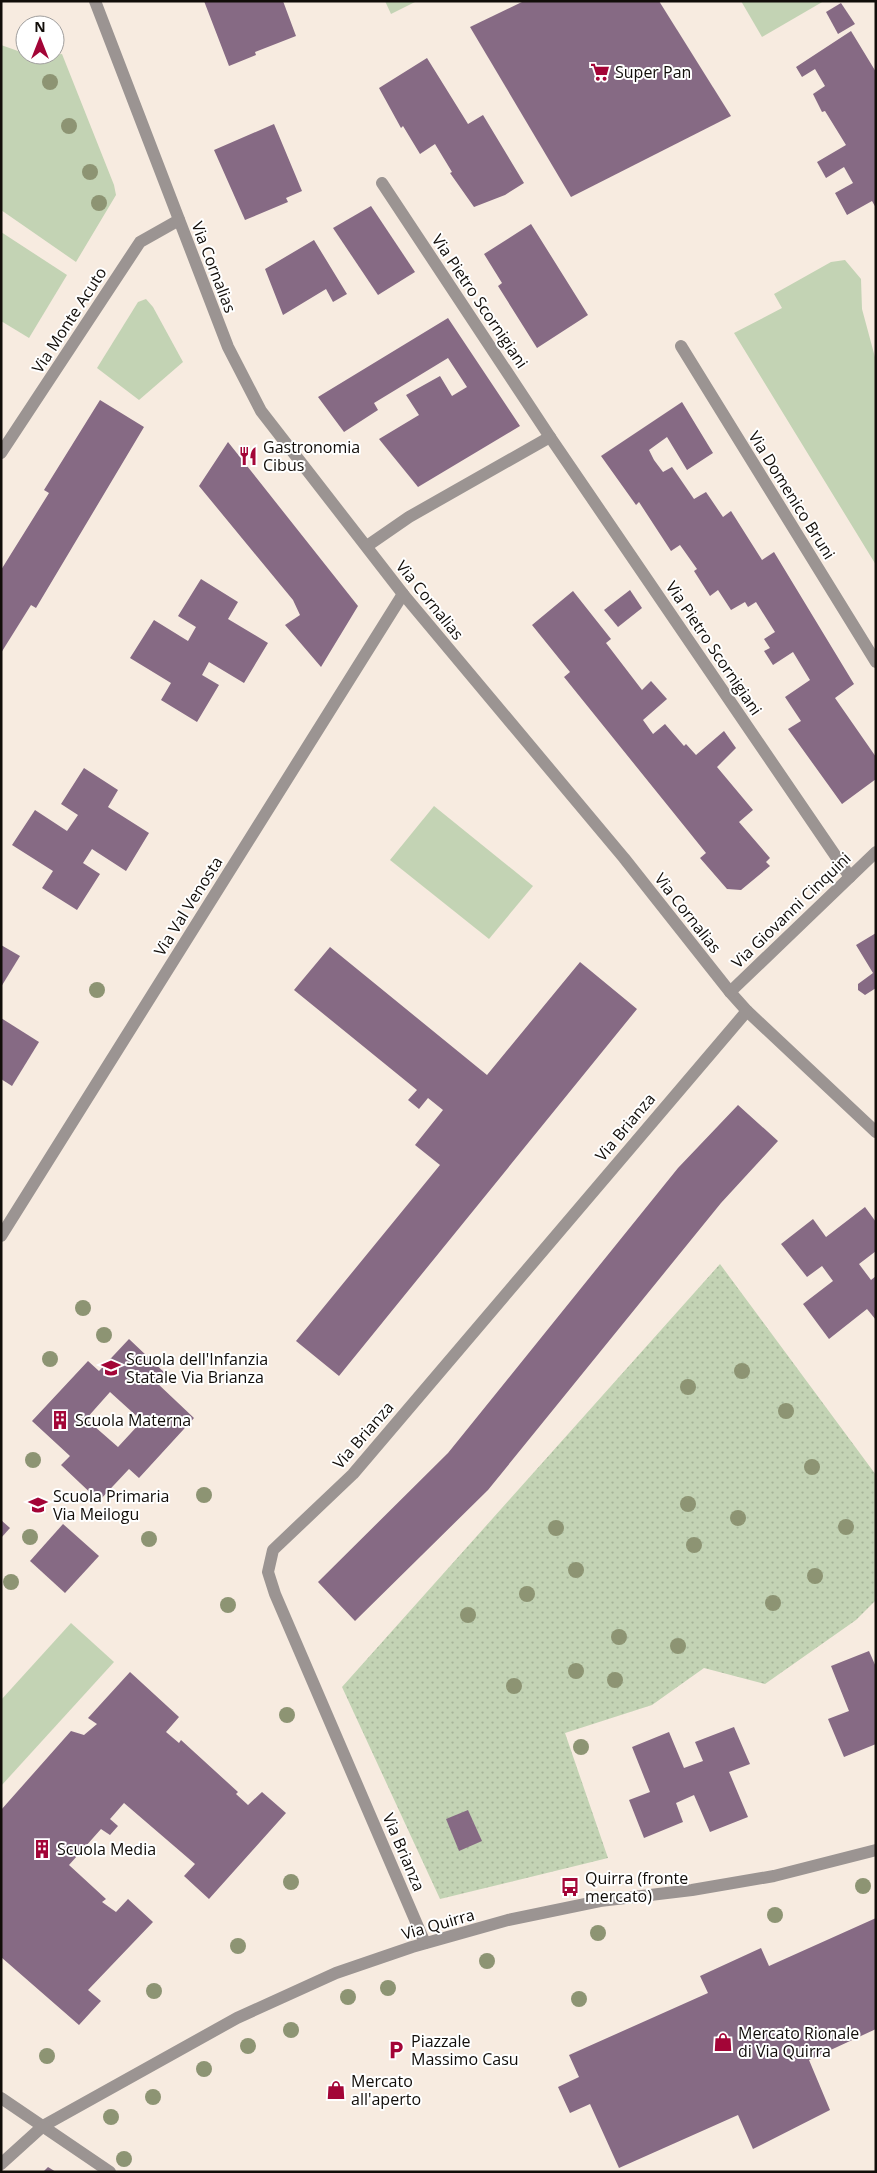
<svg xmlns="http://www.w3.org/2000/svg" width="877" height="2173" viewBox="0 0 877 2173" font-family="'Open Sans',sans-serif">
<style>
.grass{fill:#c3d3b4}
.park{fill:url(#park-dots)}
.building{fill:#866a84;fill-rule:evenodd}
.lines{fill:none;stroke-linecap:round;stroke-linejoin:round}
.minor{stroke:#9b9492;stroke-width:12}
.tree{fill:#8d9473}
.labels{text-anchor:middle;stroke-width:4;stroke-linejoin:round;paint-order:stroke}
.poi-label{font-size:16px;fill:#110d09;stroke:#fff;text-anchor:start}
.street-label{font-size:16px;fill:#110d09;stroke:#fff}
</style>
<defs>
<pattern id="park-dots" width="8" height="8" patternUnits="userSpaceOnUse" patternTransform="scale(1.25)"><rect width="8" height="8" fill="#c3d3b4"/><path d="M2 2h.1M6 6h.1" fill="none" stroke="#a6b499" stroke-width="1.8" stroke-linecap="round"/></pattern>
</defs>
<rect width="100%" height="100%" fill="#f7ebe0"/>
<!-- grass -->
<g class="grass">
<polygon points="385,1 417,1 391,14"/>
<polygon points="741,1 824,1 762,37"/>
<polygon points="1,45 35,57 62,54 114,185 116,195 76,262 1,210"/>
<polygon points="1,232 67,275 29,338 1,321"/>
<polygon points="845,260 861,279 862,309 876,361 876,565 734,333 782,308 774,294 831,262"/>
<polygon points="146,299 153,307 183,362 139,400 97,368 138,302"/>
<polygon points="434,806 533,886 489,939 390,860"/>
<polygon points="71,1623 114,1662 1,1786 1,1700"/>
</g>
<!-- park -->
<polygon class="park" points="720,1264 876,1475 876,1600 856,1620 765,1684 704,1668 652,1705 565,1733 608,1858 440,1899 342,1687"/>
<!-- building -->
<g class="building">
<polygon points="204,1 283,1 296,36 255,52 256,55 229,66"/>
<polygon points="524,1 659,1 731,116 571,197 470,27"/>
<polygon points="841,3 855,24 838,34 826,12"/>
<polygon points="851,31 876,72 876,208 872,201 847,215 835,193 853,183 844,167 826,178 817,162 846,145 825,111 822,112 813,94 825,86 815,69 802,77 796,67"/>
<polygon points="427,58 468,124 483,115 524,183 505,195 474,207 450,173 452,172 435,144 420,154 403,126 401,128 379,88"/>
<polygon points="274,124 302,191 286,198 288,202 245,220 214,150"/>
<polygon points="371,206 415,272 378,295 333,228"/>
<polygon points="531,224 588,315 537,348 498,286 502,283 484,254"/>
<polygon points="314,240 347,294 333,302 326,289 283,315 265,269"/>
<polygon points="448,318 520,426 418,487 379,439 419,415 406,395 440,376 452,396 467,387 448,358 374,403 378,410 344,432 318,397"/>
<polygon points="100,400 144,427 36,608 31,605 1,653 1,570 49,493 44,490"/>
<polygon points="682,402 713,453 687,470 667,437 649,450 654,460 663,472 672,467 694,499 706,492 723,517 731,511 762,560 774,552 854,684 835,698 876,757 876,779 842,804 788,729 801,721 785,697 810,680 793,652 773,665 764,651 770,648 764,639 775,632 756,602 748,607 745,602 731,610 718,590 710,596 694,571 697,569 680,545 671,551 639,502 636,505 601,456"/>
<polygon points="228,442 358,606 321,667 285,625 300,615 293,600 199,486"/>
<polygon points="201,579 238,602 228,619 268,643 244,683 209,662 202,675 219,685 197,722 161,700 171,683 130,658 154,620 188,641 196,627 178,616"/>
<polygon points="630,590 642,608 618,627 604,610"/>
<polygon points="573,591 611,639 606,643 642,690 651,681 667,699 643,720 653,734 665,724 684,746 686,744 696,755 724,731 736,748 717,767 753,810 739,822 770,858 766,862 770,866 741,890 727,889 700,858 706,853 564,677 570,672 532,625"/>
<polygon points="84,768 118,790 108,807 149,833 126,871 92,849 83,863 100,874 77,910 42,888 53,871 12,845 35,810 67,831 78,815 61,804"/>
<polygon points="876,933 876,988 865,995 858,990 858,984 873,973 856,945"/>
<polygon points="1,945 20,956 1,987"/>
<polygon points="330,947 487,1075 580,962 637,1009 339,1376 296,1341 440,1165 415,1145 443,1110 428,1098 419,1109 408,1100 417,1090 294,990"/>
<polygon points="1,1018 39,1042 12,1086 1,1079"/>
<polygon points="738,1105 778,1141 721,1203 488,1490 355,1621 318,1582 448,1453 678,1168"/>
<polygon points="865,1207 876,1222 876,1251 859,1264 871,1280 876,1276 876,1320 867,1309 829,1339 803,1304 833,1281 822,1266 807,1277 781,1244 813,1219 826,1237"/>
<path d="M129,1339L166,1374L157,1383L194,1418L139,1478L129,1469L99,1501L61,1465L70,1456L32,1421L88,1361L99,1371ZM110,1392L142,1421L118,1447L86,1419Z"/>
<polygon points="1,1520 10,1528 1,1538"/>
<polygon points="63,1524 99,1556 65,1593 30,1561"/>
<polygon points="869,1651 876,1667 876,1744 844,1757 828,1719 849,1711 831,1666"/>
<polygon points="130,1672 179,1717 166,1732 179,1743 181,1740 238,1792 236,1794 248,1805 262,1792 286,1813 209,1899 184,1876 195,1864 124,1803 110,1819 118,1826 110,1835 101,1829 69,1865 106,1899 102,1902 116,1912 128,1899 153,1922 88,1990 101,2001 79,2025 1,1957 1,1810 71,1731 84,1735 97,1724 88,1718"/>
<polygon points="734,1727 750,1764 729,1772 748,1817 710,1832 694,1795 676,1803 683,1822 644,1838 629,1800 650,1792 632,1747 669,1732 684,1768 703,1761 695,1742"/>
<polygon points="468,1810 482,1841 459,1851 446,1819"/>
<polygon points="876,1918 876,2029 809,2060 830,2110 753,2149 738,2115 619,2168 590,2104 570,2113 558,2087 579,2077 569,2055 708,1993 700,1976 761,1948 769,1966"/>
<polygon points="48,2167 56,2172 43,2172"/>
</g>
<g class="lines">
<!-- minor -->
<g class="minor">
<polyline points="95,1 228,347 261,411 403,594 624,858 730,992 747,1011 876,1132"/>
<polyline points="382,183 550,437 850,877"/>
<polyline points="681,346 876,662"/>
<polyline points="1,453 140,242 179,220"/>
<polyline points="367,546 409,517 550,437"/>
<polyline points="730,992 876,852"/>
<polyline points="1,1236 403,594"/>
<polyline points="425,1943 275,1594 268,1572 273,1550 353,1474 747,1011"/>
<polyline points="1,2098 110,2172"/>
<polyline points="1,2164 43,2126 237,2018 336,1973 412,1947 508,1920 600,1901 692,1890 774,1876 876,1850"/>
</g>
</g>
<!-- trees -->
<g class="tree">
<circle cx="50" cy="82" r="8"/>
<circle cx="69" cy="126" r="8"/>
<circle cx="90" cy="172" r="8"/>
<circle cx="99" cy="203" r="8"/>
<circle cx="97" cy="990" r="8"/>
<circle cx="83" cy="1308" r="8"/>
<circle cx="104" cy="1335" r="8"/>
<circle cx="50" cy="1359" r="8"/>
<circle cx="742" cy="1371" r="8"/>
<circle cx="688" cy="1387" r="8"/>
<circle cx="786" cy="1411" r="8"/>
<circle cx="33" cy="1460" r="8"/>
<circle cx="812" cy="1467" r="8"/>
<circle cx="204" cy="1495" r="8"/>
<circle cx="688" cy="1504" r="8"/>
<circle cx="738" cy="1518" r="8"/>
<circle cx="846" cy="1527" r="8"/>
<circle cx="556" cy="1528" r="8"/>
<circle cx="30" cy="1537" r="8"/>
<circle cx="149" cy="1539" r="8"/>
<circle cx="694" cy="1545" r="8"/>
<circle cx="576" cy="1570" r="8"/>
<circle cx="815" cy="1576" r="8"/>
<circle cx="11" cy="1582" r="8"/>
<circle cx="527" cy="1594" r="8"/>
<circle cx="773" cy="1603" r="8"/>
<circle cx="228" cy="1605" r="8"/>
<circle cx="468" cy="1615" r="8"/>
<circle cx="619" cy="1637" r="8"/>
<circle cx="678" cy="1646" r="8"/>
<circle cx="576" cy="1671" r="8"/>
<circle cx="615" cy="1680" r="8"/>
<circle cx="514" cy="1686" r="8"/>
<circle cx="287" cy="1715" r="8"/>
<circle cx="581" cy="1747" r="8"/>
<circle cx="291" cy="1882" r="8"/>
<circle cx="863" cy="1886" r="8"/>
<circle cx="775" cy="1915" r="8"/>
<circle cx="598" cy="1933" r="8"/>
<circle cx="238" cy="1946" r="8"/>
<circle cx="487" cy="1961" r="8"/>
<circle cx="388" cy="1988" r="8"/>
<circle cx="154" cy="1991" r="8"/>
<circle cx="348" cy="1997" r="8"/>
<circle cx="579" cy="1999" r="8"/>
<circle cx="291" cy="2030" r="8"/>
<circle cx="248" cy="2046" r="8"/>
<circle cx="47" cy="2056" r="8"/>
<circle cx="204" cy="2069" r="8"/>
<circle cx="153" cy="2097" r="8"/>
<circle cx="111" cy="2117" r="8"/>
<circle cx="124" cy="2159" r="8"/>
</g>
<!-- icons -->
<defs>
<g id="supermarket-bare" transform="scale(1.5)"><path d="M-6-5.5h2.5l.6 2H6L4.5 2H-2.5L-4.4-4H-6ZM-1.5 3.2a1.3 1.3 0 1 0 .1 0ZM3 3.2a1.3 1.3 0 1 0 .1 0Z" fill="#a30537" stroke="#fff" stroke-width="2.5" paint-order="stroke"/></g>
<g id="restaurant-bare" transform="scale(1.5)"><path d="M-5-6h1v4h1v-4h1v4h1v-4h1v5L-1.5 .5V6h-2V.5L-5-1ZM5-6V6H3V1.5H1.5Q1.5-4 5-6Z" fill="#a30537" stroke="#fff" stroke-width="2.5" paint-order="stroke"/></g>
<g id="school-bare" transform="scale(1.5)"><path d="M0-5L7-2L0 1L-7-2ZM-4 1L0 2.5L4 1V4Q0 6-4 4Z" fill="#a30537" stroke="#fff" stroke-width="2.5" paint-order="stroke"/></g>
<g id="building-bare" transform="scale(1.5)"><path d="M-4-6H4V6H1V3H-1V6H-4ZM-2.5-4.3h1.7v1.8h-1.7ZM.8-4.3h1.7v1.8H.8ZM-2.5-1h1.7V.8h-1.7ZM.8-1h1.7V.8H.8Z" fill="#a30537" stroke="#fff" stroke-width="2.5" paint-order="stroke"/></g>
<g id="bus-bare" transform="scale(1.5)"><path d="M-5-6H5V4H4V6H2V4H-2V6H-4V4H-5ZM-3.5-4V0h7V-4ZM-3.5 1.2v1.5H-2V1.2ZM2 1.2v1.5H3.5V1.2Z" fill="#a30537" stroke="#fff" stroke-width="2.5" paint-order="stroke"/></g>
<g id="shop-bare" transform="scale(1.5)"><path d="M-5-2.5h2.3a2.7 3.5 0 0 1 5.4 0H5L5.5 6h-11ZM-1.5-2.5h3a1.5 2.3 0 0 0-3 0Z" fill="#a30537" stroke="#fff" stroke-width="2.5" paint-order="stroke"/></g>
<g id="parking-bare" transform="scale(1.5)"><path d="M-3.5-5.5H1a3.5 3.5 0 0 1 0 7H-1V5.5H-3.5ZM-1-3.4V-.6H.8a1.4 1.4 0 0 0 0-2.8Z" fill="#a30537" stroke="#fff" stroke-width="2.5" paint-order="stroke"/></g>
</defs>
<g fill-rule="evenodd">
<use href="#supermarket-bare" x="600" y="72"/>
<use href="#restaurant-bare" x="248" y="456"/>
<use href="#school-bare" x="111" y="1368"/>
<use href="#building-bare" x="60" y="1420"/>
<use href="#school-bare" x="38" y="1505"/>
<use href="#building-bare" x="42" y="1849"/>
<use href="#bus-bare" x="570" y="1887"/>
<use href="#shop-bare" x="723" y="2042"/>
<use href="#parking-bare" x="396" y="2050"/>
<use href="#shop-bare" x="336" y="2090"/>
</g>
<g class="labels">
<!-- poi labels -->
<g class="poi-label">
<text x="615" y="78">Super Pan</text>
<text x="263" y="453">Gastronomia<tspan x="263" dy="18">Cibus</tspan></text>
<text x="126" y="1365">Scuola dell'Infanzia<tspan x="126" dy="18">Statale Via Brianza</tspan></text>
<text x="75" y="1426">Scuola Materna</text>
<text x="53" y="1502">Scuola Primaria<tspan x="53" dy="18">Via Meilogu</tspan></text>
<text x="57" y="1855">Scuola Media</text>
<text x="585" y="1884">Quirra (fronte<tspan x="585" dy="18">mercato)</tspan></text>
<text x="738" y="2039">Mercato Rionale<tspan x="738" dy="18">di Via Quirra</tspan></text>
<text x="411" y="2047">Piazzale<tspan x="411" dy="18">Massimo Casu</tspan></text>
<text x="351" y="2087">Mercato<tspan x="351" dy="18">all'aperto</tspan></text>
</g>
<!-- street labels -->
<g class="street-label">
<text transform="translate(214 267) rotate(69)" y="6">Via Cornalias</text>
<text transform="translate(480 301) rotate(56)" y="6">Via Pietro Scornigiani</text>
<text transform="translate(69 320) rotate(-57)" y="6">Via Monte Acuto</text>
<text transform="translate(792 495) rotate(58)" y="6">Via Domenico Bruni</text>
<text transform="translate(430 600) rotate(51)" y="6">Via Cornalias</text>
<text transform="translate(714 648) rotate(56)" y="6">Via Pietro Scornigiani</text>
<text transform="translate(188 906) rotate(-58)" y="6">Via Val Venosta</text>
<text transform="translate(791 910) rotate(-44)" y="6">Via Giovanni Cinquini</text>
<text transform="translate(688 913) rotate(52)" y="6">Via Cornalias</text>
<text transform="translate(625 1127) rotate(-50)" y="6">Via Brianza</text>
<text transform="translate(363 1435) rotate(-49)" y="6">Via Brianza</text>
<text transform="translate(404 1852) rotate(67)" y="6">Via Brianza</text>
<text transform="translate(438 1924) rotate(-16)" y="6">Via Quirra</text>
</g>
</g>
<!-- border -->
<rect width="877" height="2173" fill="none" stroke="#110d09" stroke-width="5"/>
<!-- north arrow -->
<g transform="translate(40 40)"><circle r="24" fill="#ffffff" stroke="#a09e9d"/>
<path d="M0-4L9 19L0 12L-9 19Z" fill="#a30537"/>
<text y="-8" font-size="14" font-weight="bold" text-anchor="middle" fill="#110d09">N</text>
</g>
</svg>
